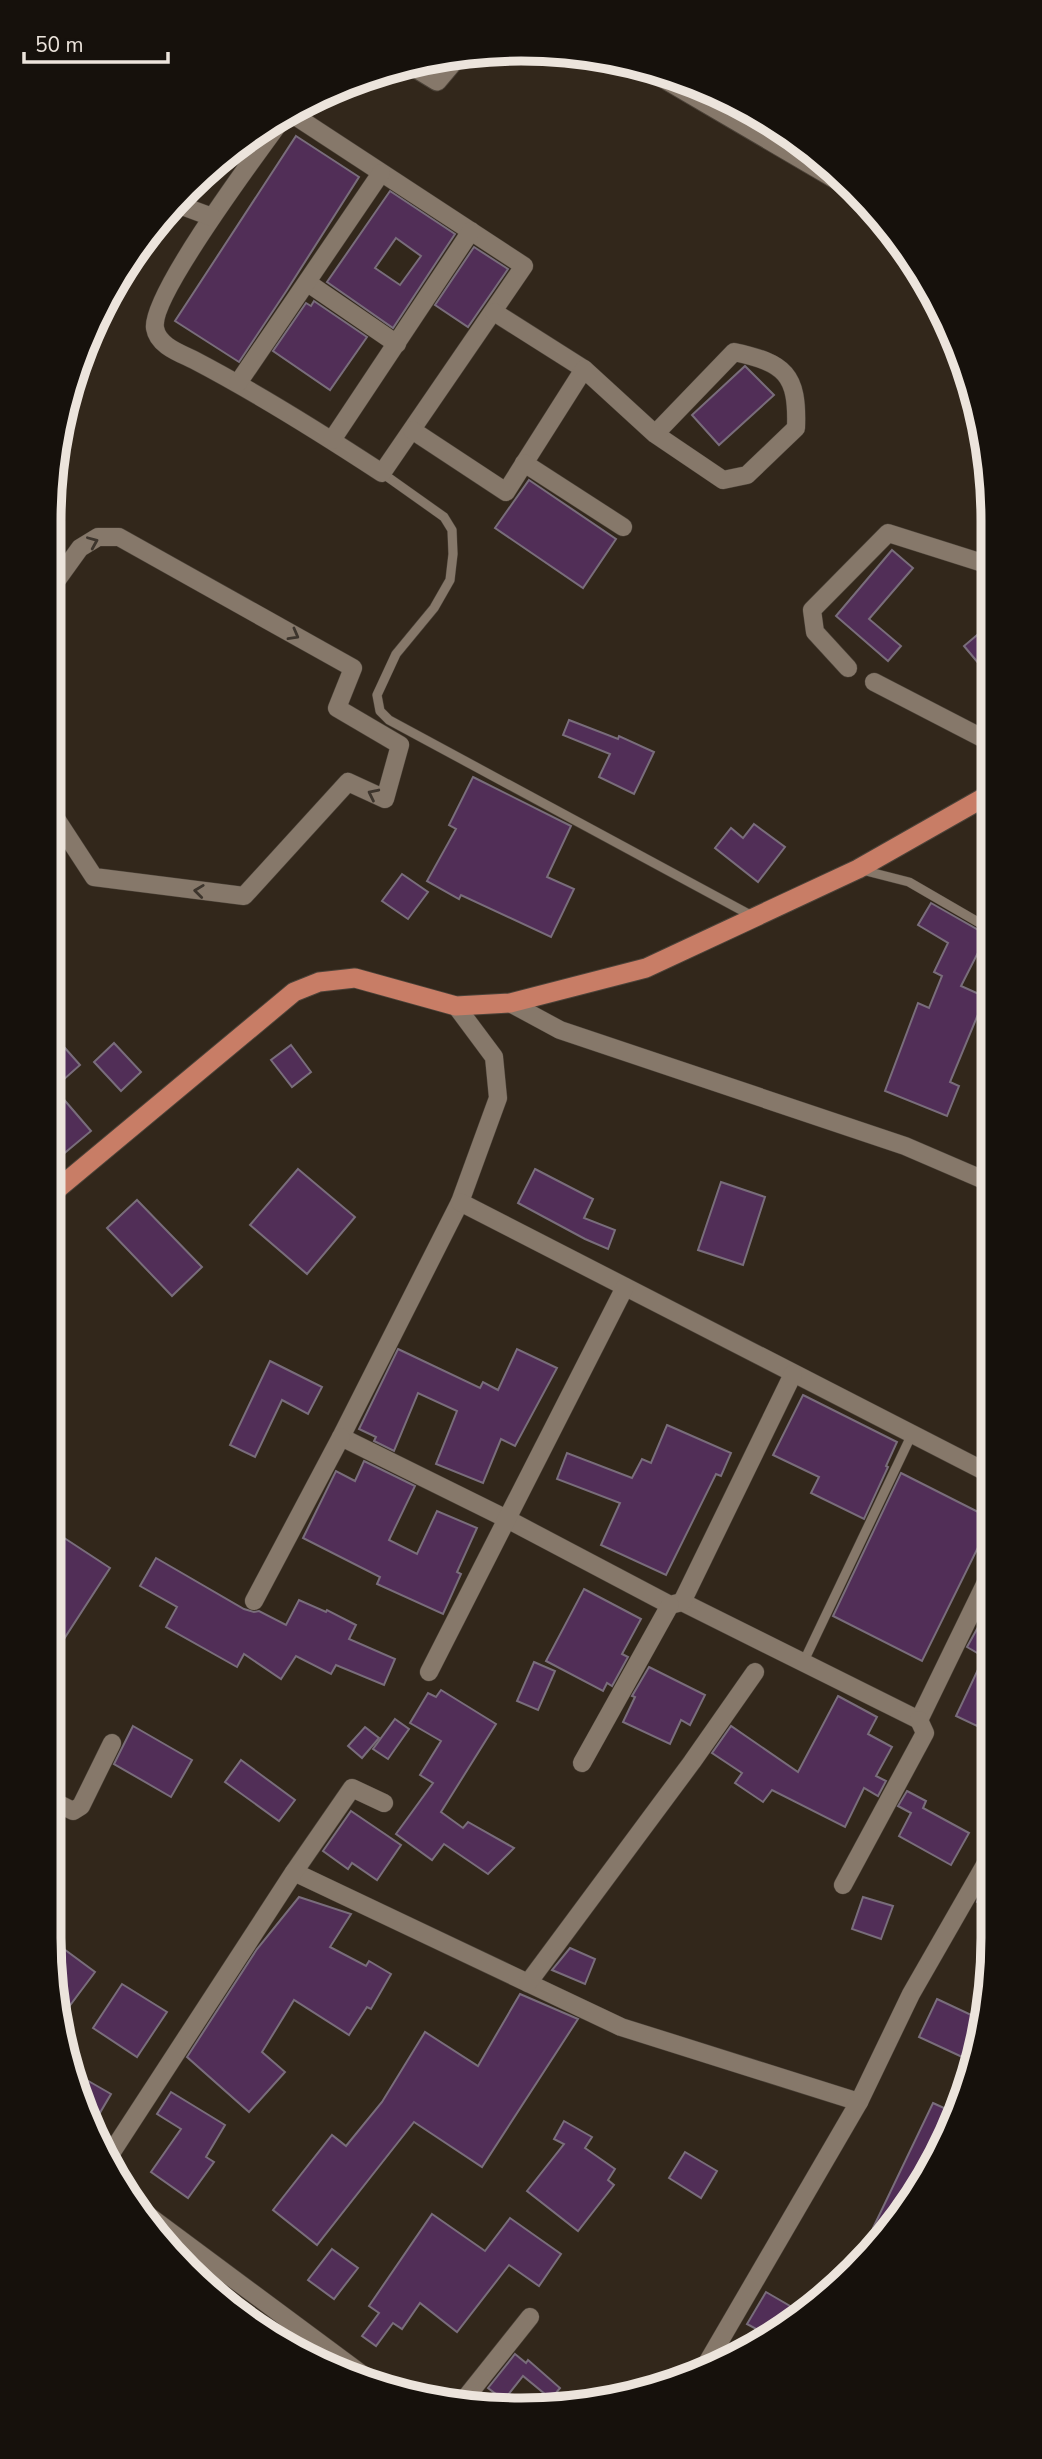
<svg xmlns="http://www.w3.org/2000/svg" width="1042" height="2459" viewBox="0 0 1042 2459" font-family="'Nunito Sans',sans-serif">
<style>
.building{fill:#512e57;stroke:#796d7b;stroke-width:2;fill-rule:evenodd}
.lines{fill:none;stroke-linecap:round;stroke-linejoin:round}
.service-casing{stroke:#4c4339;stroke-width:10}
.minor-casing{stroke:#4c4339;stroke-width:19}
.tertiary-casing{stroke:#4c4339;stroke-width:21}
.primary-casing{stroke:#4c4339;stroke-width:21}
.service{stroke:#86786a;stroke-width:9}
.minor{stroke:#86786a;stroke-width:18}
.tertiary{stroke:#86786a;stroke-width:19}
.primary{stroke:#c87d66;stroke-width:19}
.oneway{stroke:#3d352d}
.rim{fill:none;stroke:#ece4dc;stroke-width:9}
</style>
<rect width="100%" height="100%" fill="#32271b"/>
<!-- building -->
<g class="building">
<polygon points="296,136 359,177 287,290 239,362 175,321"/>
<path d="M390,191L455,234L393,328L327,282ZM396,238L421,256L400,285L375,268Z"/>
<polygon points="474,247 508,269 468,327 435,305"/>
<polygon points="314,301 367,337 330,390 273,351 306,303 311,306"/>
<polygon points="745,366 774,395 719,445 692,415"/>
<polygon points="529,480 616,539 583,588 495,528"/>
<polygon points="892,550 913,568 869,619 901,646 888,661 836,616"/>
<polygon points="989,625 989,652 990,677 964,646"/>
<polygon points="569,720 618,739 619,736 654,752 634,794 599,777 610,754 563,735"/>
<polygon points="473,777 571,826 547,877 574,889 551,937 461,895 459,899 427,881 456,829 449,825"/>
<polygon points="754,824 785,847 758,882 715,848 731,828 743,838"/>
<polygon points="402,874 428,892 408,919 382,901"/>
<polygon points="931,903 987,935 961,986 990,999 990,1002 985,1014 979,1012 950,1082 959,1086 947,1116 885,1091 918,1003 929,1008 942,976 934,972 948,943 918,925"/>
<polygon points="49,1030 80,1065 54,1088 91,1131 49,1166"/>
<polygon points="114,1043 141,1072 121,1091 94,1062"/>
<polygon points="291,1045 311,1072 292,1087 271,1060"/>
<polygon points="298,1169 355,1217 307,1274 250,1225"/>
<polygon points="535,1169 593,1199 584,1218 615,1230 608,1249 585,1239 518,1203"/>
<polygon points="721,1182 765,1197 743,1265 698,1250"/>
<polygon points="137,1200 202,1267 172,1296 107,1228"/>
<polygon points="398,1349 480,1388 483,1382 498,1390 517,1349 557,1368 515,1446 501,1439 483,1483 436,1464 457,1411 418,1393 394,1451 374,1441 376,1437 359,1429"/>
<polygon points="270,1361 322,1387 308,1414 282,1400 255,1457 230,1445"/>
<polygon points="803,1395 897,1442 886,1466 888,1467 864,1519 811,1493 819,1477 773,1455"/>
<polygon points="667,1425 731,1453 721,1476 716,1474 666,1575 601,1545 620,1503 557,1479 567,1453 632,1478 642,1459 651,1463"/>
<polygon points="364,1461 415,1486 389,1540 417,1554 437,1511 477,1528 457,1572 461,1574 443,1614 377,1584 380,1577 303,1538 336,1471 355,1481"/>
<polygon points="901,1473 992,1519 922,1661 833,1616"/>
<polygon points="49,1528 110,1568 49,1662"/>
<polygon points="156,1558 244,1609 254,1612 259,1611 286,1625 299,1600 326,1612 327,1610 356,1625 349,1639 395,1659 384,1685 336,1665 331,1674 296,1656 281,1679 244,1654 237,1667 166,1627 177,1607 140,1586"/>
<polygon points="584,1589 641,1619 622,1654 628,1657 612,1686 607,1683 603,1691 546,1661"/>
<polygon points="992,1602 992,1695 977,1726 956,1716 984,1657 967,1647"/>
<polygon points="534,1662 555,1671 538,1710 517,1701"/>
<polygon points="649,1667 705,1695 690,1725 681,1720 670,1744 623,1722 635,1697 632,1696"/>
<polygon points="441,1690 496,1724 441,1812 463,1828 468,1822 514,1848 488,1874 444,1844 432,1860 396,1834 433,1783 420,1775 441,1741 410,1723 428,1693 436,1697"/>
<polygon points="838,1696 877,1717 868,1734 892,1747 876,1776 886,1781 878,1796 864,1788 845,1827 772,1790 763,1802 735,1783 742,1773 712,1753 731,1726 798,1772"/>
<polygon points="395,1719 409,1729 388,1759 373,1749"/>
<polygon points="133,1726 192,1760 171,1797 114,1764"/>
<polygon points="365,1727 379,1738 362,1758 348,1746"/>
<polygon points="241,1760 295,1800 279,1821 225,1782"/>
<polygon points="907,1791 926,1801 923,1808 969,1833 951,1865 899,1836 911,1813 898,1806"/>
<polygon points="351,1811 401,1845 377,1880 352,1863 348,1869 323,1851"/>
<polygon points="993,1874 993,1912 977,1902"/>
<polygon points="299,1897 351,1914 330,1947 366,1966 369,1961 391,1974 371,2009 367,2007 349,2035 294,2000 262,2052 285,2072 249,2112 187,2057 257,1949"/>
<polygon points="863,1897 893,1906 881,1939 852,1929"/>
<polygon points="49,1938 95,1972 62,2016 53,1963"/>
<polygon points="570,1948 595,1959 585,1984 552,1970"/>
<polygon points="122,1984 167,2012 137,2057 93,2028"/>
<polygon points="520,1994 578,2019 482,2167 414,2122 317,2245 273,2210 332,2135 346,2146 382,2102 425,2032 478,2066"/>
<polygon points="937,1999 980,2019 973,2062 919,2037"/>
<polygon points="71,2071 111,2094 91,2128 74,2090"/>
<polygon points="171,2092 225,2125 206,2157 214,2162 188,2198 151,2172 181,2129 157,2114"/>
<polygon points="933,2103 955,2113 895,2226 886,2234 873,2228"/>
<polygon points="564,2121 592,2137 585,2148 615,2169 608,2180 614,2185 578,2231 527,2191 564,2144 554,2139"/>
<polygon points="685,2152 717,2171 701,2198 669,2178"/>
<polygon points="432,2214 485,2251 510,2218 561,2254 539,2286 509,2265 457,2332 420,2303 402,2329 393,2323 376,2346 362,2336 379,2313 369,2306"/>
<polygon points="332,2249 358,2268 334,2299 308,2280"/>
<polygon points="766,2292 802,2313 783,2331 771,2337 747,2324"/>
<polygon points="515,2354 526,2363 528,2360 560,2388 551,2399 523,2376 504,2400 488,2388"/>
</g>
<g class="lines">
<!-- service casing -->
<g class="service-casing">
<g id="service">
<polyline points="382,473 444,517 452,530 453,554 450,580 434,608 396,654 377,695 380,711 389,720 754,917"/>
<polyline points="862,870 909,882 990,929"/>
<polyline points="803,1663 912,1434"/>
</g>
</g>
<!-- minor casing -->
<g class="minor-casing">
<g id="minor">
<path d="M285,115C261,148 150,296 155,328C158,346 180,353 194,360C259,394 321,433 382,473L524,266L289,112"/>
<polyline points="174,203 212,217"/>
<polyline points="308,283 397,344"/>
<polyline points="494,312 584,369"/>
<polyline points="238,383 381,173"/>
<path d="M412,430L506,492L584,369L655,434L723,480L747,475L796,428C798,374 785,363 734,352L655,434"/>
<polyline points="332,440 471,231"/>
<polyline points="524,463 623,527"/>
<polyline points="49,591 80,548 98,537 119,537 353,668 337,708 400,745 385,799 348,782 244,896 94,877 49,808"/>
<polyline points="848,668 815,632 812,610 888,533 989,565"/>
<polyline points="874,682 990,742"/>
<polyline points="510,1003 560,1030 905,1146 991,1183"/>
<polyline points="456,1006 494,1057 498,1098 460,1202 341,1437 507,1519 670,1605 682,1602 919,1720 992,1570"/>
<polyline points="460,1202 992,1475"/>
<polyline points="254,1601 341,1437"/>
<polyline points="682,1602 793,1374"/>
<polyline points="429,1672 625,1287"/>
<polyline points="582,1763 670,1605"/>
<polyline points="49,1799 73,1811 81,1806 112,1743"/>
<polyline points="294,1872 621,2027 859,2102"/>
<polyline points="843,1885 925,1733 919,1720"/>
<polyline points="528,1983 692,1762 755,1672"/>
<polyline points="106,2161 294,1872 352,1788 384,1803"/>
<polyline points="134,2205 379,2387"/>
<polyline points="700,2375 859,2102 911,1994 993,1851"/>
<polyline points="459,2406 530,2317"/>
</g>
</g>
<!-- tertiary casing -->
<g class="tertiary-casing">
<g id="tertiary">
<polyline points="409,64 437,81 459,55"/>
<polyline points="646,68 851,188"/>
</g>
</g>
<!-- primary casing -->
<g class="primary-casing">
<polyline id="primary" points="49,1196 294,992 319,982 355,978 456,1006 510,1003 646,968 858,869 990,794"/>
</g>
<!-- service -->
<use href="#service" class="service"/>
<!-- minor -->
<use href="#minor" class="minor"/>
<!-- tertiary -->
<use href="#tertiary" class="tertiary"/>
<!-- primary -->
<use href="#primary" class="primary"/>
</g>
<!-- one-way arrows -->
<defs><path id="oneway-chevron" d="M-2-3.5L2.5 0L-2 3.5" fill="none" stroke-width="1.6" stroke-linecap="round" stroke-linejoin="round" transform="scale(1.75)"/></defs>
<g class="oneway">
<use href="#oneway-chevron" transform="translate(93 542) rotate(-23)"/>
<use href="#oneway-chevron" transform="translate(294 635) rotate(29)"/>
<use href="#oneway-chevron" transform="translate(373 794) rotate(-154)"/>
<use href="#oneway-chevron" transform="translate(199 891) rotate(-173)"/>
</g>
<!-- crop -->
<path d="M0 0H1042V2459H0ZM521 61H521A460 460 0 0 1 981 521V1938A460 460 0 0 1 521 2398H521A460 460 0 0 1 61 1938V521A460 460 0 0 1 521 61Z" fill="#16110c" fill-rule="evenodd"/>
<path class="rim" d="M521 61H521A460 460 0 0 1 981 521V1938A460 460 0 0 1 521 2398H521A460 460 0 0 1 61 1938V521A460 460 0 0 1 521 61Z"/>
<!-- scale -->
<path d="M24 52v10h144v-10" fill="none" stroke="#ece4dc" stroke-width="3.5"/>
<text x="35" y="52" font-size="21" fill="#ece4dc" stroke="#16110c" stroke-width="5" paint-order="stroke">50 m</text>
</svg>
